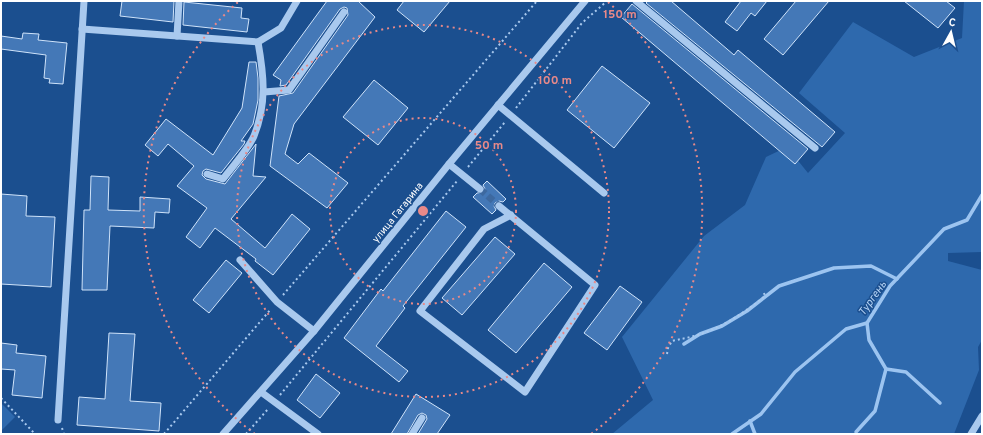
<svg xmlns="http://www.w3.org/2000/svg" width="983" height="435" viewBox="0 0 983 435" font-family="Overpass,sans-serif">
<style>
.green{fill:#2e69ad}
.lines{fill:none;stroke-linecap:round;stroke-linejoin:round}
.stream{stroke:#9cc4f0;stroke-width:3.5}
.building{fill:#4478b7;stroke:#cfe3fa}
.minor-tunnel{stroke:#3d69a0;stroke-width:7;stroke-dasharray:7 3.5;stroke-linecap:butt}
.path{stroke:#a9c9ee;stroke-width:2;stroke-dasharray:2 3;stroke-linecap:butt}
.minor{stroke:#a9c9ee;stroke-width:7}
.ring{fill:none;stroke:#e88989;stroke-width:2;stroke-dasharray:2 4}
.labels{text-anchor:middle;stroke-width:3;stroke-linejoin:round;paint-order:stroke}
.street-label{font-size:10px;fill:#fff;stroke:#1b4f8f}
.water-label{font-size:11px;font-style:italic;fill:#b5d3f5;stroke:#1b4f8f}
.centre{fill:#e88989;stroke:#1b4f8f;stroke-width:2}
.ring-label{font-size:12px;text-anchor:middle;font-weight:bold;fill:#e88989;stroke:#1b4f8f;stroke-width:3;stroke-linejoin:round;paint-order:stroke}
</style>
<rect width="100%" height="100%" fill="#1b4f8f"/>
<!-- green -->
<g class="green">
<polygon points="964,1 982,1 982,252 948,253 948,261 982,270 982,340 978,347 979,370 954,434 612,434 653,400 622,337 704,236 745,205 766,157 787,147 808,173 845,133 799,93 853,22 914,57 962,38"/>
<polygon points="2,404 15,417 2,430 1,405"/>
</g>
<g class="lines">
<!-- stream -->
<g class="stream">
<polyline points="684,344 700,334 722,326 747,311 779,286 834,268 871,266 897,279"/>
<polyline points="886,369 906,372 940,403"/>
<polyline points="750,421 755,434"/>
<polyline points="856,432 875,411 886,369 869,340 867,323"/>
<polyline points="732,434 761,414 795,372 846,329 867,323 890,286 944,229 967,220 982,195"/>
</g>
</g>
<!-- building -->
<g class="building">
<polygon points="122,1 174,1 173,22 120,16"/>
<polygon points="327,1 358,1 375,17 294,124 285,154 298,164 309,153 348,183 327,208 270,166 279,96 293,93 348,15 347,8 344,7 340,9 286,85 280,86 281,80 273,75"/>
<polygon points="404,1 450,1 424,32 397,10"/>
<polygon points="648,1 671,1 734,55 738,50 835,132 822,147 646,3"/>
<polygon points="741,1 767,1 755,16 751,13 737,31 725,22"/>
<polygon points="796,1 829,1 783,55 764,39"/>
<polygon points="904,1 946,1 955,8 938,28"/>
<polygon points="184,2 242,8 241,18 249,19 247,32 183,25"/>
<polygon points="632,4 808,149 795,164 621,17"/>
<polygon points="23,33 39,34 38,40 67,43 63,84 49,83 50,79 44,78 46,55 1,49 1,36 22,39"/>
<polygon points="249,62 256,62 258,78 258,100 253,124 241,141 245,141 244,144 221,173 206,169 203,171 202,175 206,179 225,184 256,144 253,176 266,177 231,219 265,248 292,214 310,229 273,275 255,261 256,259 215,228 200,248 186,237 207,208 177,186 194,166 168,144 158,156 145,145 166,119 213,155 242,108"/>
<polygon points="602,66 650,103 614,148 567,110"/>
<polygon points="374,80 408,108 378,145 343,117"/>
<polygon points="91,176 109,177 108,210 140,211 140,197 170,199 169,213 155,212 154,228 110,226 107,290 82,290 84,210 90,210"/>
<polygon points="487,181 506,199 503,202 499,201 495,203 494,206 496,210 492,214 473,197 477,193 484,192 485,189 483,185"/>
<polygon points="1,194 27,196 26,216 55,217 51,287 1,284"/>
<polygon points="446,211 466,227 403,306 405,308 376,346 408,371 399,382 344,338 381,289 383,291"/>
<polygon points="495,237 515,254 462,315 442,298"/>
<polygon points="226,260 242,273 209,313 193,300"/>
<polygon points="544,263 572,287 516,353 488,330"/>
<polygon points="620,286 642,302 607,350 584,333"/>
<polygon points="109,333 135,334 130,401 161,403 159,431 77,425 79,397 105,399"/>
<polygon points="1,343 17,345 16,353 46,356 42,398 12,395 15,370 1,369"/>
<polygon points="316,374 340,393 320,418 297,400"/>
<polygon points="416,394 450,415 437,434 418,434 427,419 426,415 422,413 418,415 407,434 391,434"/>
</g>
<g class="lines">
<!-- minor-tunnel -->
<polyline class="minor-tunnel" points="480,189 499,206"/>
<!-- path -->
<g class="path">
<polyline points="516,108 582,23 607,1"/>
<polyline points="468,167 505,122"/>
<polyline points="283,295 537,1"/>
<path d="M667,354L668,348L672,341C680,339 687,338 694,336C720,329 744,313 765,296L764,293"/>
<polyline points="280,395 457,181"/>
<polyline points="1,398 35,434"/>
<polyline points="62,428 64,434"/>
<polyline points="164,434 271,309"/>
<polyline points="246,434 268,409"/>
</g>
<!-- minor -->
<g class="minor">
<polyline points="636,1 815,148"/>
<polyline points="82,29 258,42 281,28 297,1"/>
<polyline points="177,36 179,1"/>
<polyline points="264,92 289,90 344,12"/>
<polyline points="498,105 604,193"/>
<polyline points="449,164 480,189"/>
<path d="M207,174L223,179C232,167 248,150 254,136C267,103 264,76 258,42"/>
<polyline points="499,206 595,285 525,392 420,311 484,229 511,215"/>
<polyline points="240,260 277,302 314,331"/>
<polyline points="261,392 318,434"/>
<polyline points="58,420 84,1"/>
<polyline points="223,434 314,331 449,164 585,1"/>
<polyline points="412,434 422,418"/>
<polyline points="971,434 982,416"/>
</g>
</g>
<!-- distance rings -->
<g class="ring">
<circle cx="423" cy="211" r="93"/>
<circle cx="423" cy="211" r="186"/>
<path d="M255 434A279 279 0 0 1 238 2M608 2A279 279 0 0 1 591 434"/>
</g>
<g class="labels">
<!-- street labels -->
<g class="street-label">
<text transform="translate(397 212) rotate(-51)" y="4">улица Гагарина</text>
</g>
<!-- water labels -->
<g class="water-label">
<text transform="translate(872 298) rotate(-55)" y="4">Тургень</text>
</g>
</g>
<circle cx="423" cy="211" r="6" class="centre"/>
<g class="ring-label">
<text x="620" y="18">150 m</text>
<text x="555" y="84">100 m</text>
<text x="489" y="149">50 m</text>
</g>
<!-- border -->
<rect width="983" height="435" fill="none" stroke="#ffffff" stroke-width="4"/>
<!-- north arrow -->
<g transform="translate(951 32) rotate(8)" stroke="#1b4f8f" stroke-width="3" paint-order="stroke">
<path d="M0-3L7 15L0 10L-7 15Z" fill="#ffffff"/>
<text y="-6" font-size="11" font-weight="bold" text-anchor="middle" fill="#ffffff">С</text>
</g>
</svg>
